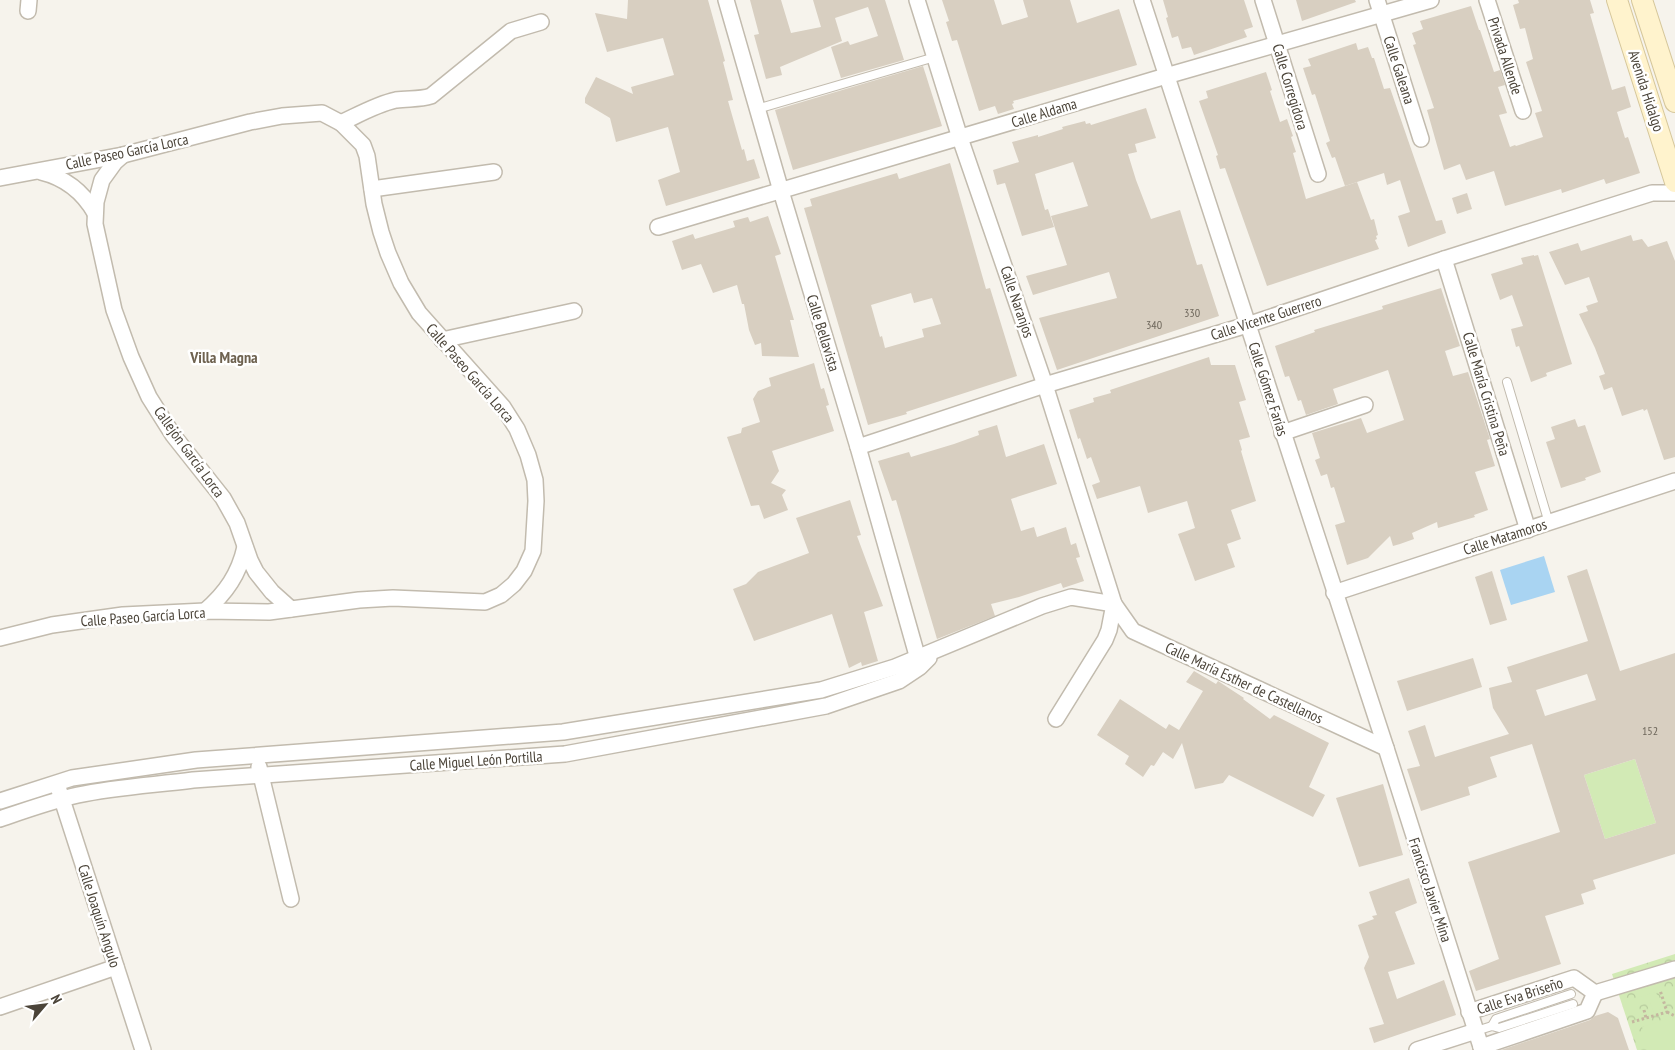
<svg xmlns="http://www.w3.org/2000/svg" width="1675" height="1050" viewBox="0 0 1675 1050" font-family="'PT Sans Narrow',sans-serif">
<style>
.park{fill:url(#park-crowns)}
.garden{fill:#d2eab5}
.water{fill:#a9d4f2}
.building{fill:#d8cfc1;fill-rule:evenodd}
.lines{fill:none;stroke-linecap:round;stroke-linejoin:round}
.lane-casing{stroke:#c2bbae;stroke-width:10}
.street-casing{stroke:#c2bbae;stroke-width:18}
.secondary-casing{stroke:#d6c79b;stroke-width:22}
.path{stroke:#c4b79f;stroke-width:3;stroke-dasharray:2.5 2.5;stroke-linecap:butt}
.lane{stroke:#fff;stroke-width:8}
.street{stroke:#fff;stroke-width:15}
.secondary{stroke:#fff3cd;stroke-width:20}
.labels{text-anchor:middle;stroke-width:5;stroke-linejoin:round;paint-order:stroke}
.number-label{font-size:12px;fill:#6e675b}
.street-label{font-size:15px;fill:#4b4439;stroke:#fff}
.neighbourhood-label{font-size:16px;font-weight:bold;fill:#6e6250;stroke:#fff}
</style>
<defs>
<pattern id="park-crowns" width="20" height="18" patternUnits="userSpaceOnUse" patternTransform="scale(1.25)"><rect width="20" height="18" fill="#d2eab5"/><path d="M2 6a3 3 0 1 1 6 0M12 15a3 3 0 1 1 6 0" fill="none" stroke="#b6ca9c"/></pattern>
</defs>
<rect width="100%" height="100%" fill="#f6f3ec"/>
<!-- park -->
<polygon class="park" points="1675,954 1675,1050 1637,1050 1612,974"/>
<!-- garden -->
<g class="garden">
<polygon points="1635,759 1656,823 1605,839 1584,775"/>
<polygon points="1656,992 1661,1007 1659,1012 1654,1013 1650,1002 1635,1007 1633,999"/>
<polygon points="1667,1019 1675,1023 1675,1050 1662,1050 1658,1048 1652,1050 1649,1048 1642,1027"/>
</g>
<!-- water -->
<polygon class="water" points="1544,556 1555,592 1511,605 1500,570"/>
<!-- building -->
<g class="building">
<polygon points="628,0 708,0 725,61 723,62 733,100 728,101 742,150 744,149 747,161 754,159 760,178 666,206 658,180 680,172 668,127 616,142 610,118 585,103 585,98 596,77 633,94 631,87 674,75 663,38 607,52 595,13 627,19"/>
<polygon points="750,0 781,0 791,33 821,27 813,0 885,0 904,60 841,78 831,47 848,41 850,45 878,36 868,7 835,18 842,41 780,67 782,75 766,79 754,35 759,34"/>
<polygon points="942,0 994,0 1002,25 1028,17 1023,0 1070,0 1077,23 1119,9 1137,65 1013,101 1014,103 1012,104 1014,109 998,114 995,106 979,111 957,40 952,41 946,22 949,21"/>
<polygon points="1163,0 1244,0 1253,27 1244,30 1247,37 1194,55 1191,47 1182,49 1178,36 1172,38 1166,18 1168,17"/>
<polygon points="1296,0 1355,0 1356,2 1302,21"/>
<polygon points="1518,0 1590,0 1594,13 1590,14 1612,90 1625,86 1631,107 1617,112 1625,138 1628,137 1640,173 1606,184 1604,179 1562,193 1561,189 1505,206 1494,171 1466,180 1460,164 1444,170 1427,110 1434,108 1413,45 1416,44 1412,33 1423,29 1420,21 1471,6 1479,30 1480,30 1494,72 1500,70 1505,85 1498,87 1507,113 1499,115 1510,147 1515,145 1516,146 1543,137 1535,113 1542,111 1526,62 1533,59 1525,28 1520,29 1513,5 1519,3"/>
<polygon points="1356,43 1358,50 1368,47 1372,58 1374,58 1384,89 1390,88 1436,221 1442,220 1446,233 1408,247 1398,216 1410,212 1400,180 1387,185 1384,173 1345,186 1335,157 1332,158 1326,143 1330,141 1315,94 1312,95 1303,68 1311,66 1308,59"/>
<polygon points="923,66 942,126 793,170 775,110"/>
<polygon points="1266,72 1272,90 1270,91 1280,122 1287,119 1293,136 1291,137 1296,152 1293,153 1306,199 1357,182 1371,220 1374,219 1378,235 1376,236 1377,239 1375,240 1379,249 1267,286 1225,168 1220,169 1216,156 1218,155 1199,101 1208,98 1206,91"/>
<polygon points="1146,108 1156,138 1135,144 1137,152 1128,154 1136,180 1151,219 1180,210 1197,265 1202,264 1219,316 1057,370 1039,318 1117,298 1109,272 1033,295 1026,276 1067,265 1051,216 1088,206 1073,162 1035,174 1045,210 1048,209 1054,227 1022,236 1005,183 997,185 993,170 1019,162 1012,142 1038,135 1038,137 1063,129 1062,127 1085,121 1086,124 1090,123 1091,125"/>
<path d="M950,163L986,289L990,288L1017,376L906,412L907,414L868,425L804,208L812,206L810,199L897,173L899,179ZM911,293L914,303L932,298L941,324L922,329L924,337L885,348L882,336L880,337L871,305Z"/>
<polygon points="1467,193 1472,209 1457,214 1452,198"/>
<polygon points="768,216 781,254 775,256 794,320 790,320 799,357 762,356 761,343 755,345 749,330 744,304 742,304 737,285 713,293 701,264 682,270 672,241 693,234 695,239 735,227 733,221 748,217 750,222"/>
<polygon points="1631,235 1633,241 1642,239 1648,247 1667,241 1675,261 1675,457 1664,460 1647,409 1644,411 1643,409 1622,416 1612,387 1604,390 1599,376 1605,374 1595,348 1579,314 1588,311 1586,306 1598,302 1589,277 1565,285 1549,252 1578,243 1581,251"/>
<polygon points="1534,255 1534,256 1538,255 1572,364 1546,373 1547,376 1531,382 1519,346 1516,347 1511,329 1523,326 1512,295 1500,300 1491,274 1523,264 1521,258"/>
<polygon points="1441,288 1460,346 1445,351 1453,376 1468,372 1490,439 1487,440 1495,466 1475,472 1488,510 1474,515 1475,517 1438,528 1437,522 1412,533 1414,539 1400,544 1393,546 1390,536 1368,558 1347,565 1335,525 1345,522 1334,487 1331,488 1327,474 1321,476 1315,460 1320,458 1312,433 1361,418 1367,433 1404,420 1388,370 1333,389 1338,404 1306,415 1301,400 1298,401 1289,376 1285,377 1275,346 1315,332 1314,330 1383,309 1382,306"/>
<polygon points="1209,357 1211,365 1235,365 1239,378 1246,400 1239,402 1250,437 1239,440 1242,450 1241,451 1256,501 1231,510 1241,539 1227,544 1235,567 1195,581 1178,534 1195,528 1187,501 1148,513 1140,486 1097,499 1092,485 1100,482 1091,457 1087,459 1080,438 1078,439 1069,410 1094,402 1093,398 1111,393 1110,390"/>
<polygon points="814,363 821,389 824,388 829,405 826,406 834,431 772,451 779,471 771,483 786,490 782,495 788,510 764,519 759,505 751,506 727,437 741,433 742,428 760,422 753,399 758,391 771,386 769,378"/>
<polygon points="1575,419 1578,427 1585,425 1601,472 1585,478 1586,480 1561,488 1546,442 1555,439 1551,427"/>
<polygon points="997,425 1006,457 1044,444 1057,484 1011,499 1021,531 1034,527 1037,537 1066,527 1071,545 1076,543 1080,557 1076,558 1084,581 1063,588 1061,583 1019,597 991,604 995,616 937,639 896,500 892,501 878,461 909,452 911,457 954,444 979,435 978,431"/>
<polygon points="850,500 861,535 857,536 883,606 864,612 878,661 862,666 861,662 849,668 832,614 754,641 733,589 746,584 758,572 809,553 796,518"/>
<path d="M1587,569L1620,671L1675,653V854L1593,880L1596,889L1581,894L1584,904L1545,916L1561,964L1476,991L1469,971L1499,959L1468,862L1560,832L1532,744L1490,757L1497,777L1468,787L1470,795L1421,811L1407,769L1420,766L1408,731L1425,725L1435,757L1509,734L1493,708L1489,688L1512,682L1507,667L1588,641L1567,576ZM1587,674L1596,700L1545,716L1536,690ZM1635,759L1656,823L1605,839L1584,775Z"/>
<polygon points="1492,571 1507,620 1490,625 1475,577"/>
<polygon points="1473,658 1482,687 1407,711 1397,681"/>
<polygon points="1194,671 1216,684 1218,681 1244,698 1243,699 1270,719 1274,715 1329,743 1309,787 1325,795 1313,817 1229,775 1223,783 1195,789 1182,743 1173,759 1163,752 1154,766 1151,765 1143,777 1125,764 1129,756 1097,735 1120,699 1166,729 1169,724 1179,730 1203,691 1186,682"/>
<polygon points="1383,784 1403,855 1359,867 1336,798"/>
<polygon points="1409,878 1417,903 1395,912 1415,964 1388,972 1397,999 1444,980 1456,1015 1374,1043 1369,1028 1384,1024 1364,968 1369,957 1358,925 1374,919 1372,916 1377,915 1369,892"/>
<polygon points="1608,1012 1618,1018 1629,1050 1501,1050 1590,1020 1595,1016"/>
</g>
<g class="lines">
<!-- lane casing -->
<g class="lane-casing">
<g id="lane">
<polyline points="757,109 935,57"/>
<polyline points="1507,382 1549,523"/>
<polyline points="1492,1026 1496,1019 1571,994"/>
<polyline points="1476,1031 1492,1026 1499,1028 1573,1004"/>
</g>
</g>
<!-- street casing -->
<g class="street-casing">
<g id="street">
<polyline points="726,0 781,191 858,447 920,666"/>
<polyline points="917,0 960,138 1045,385 1114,604 1133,631 1386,748"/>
<polyline points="1142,0 1386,748 1482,1050"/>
<polyline points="1263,0 1318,174"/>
<polyline points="1377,0 1421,139"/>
<polyline points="1487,0 1523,111"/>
<polyline points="28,11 29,0"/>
<path d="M341,123C358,115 377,104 396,100C408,98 419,100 431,96L511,31L541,22"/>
<polyline points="123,155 115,162 102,180 96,202 95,224 114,310 131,357 149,397 173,435 223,498 237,523 250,560 256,572 272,592 291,609"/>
<path d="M41,172C66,178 83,192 95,213"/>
<polyline points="0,178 123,155 250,122 282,116 322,113 341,123 363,145 367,156 374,204 381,232 388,253 401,283 419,313 503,407 517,429 528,455 535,480 536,501 533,551 524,571 514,584 501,595 485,602 393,598 359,600 269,612 205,611 123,615 52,625 0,638"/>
<polyline points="372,189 494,172"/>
<polyline points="658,227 1166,76 1431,0"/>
<polyline points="1444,259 1528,530"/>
<polyline points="442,340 574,311"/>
<polyline points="1282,433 1365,405"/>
<polyline points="858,447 1045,385 1247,325 1444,259 1652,193 1675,193"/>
<polyline points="1334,593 1675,481"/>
<path d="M205,611C226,593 239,574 245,547"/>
<polyline points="1056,719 1105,640 1109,630 1114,604"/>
<polyline points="259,767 291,899"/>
<polyline points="59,790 143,1050"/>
<polyline points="0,801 72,778 196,760 563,732 821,690 895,667 1042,606 1071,597 1114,604"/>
<path d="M0,819C26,810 51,801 78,795C116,787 155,785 193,780L565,754L826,706L899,681L920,667L929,658"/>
<polyline points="0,1007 116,967"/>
<polyline points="1469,1012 1574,978 1595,993 1675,969"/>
<polyline points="1481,1047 1587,1011 1595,993"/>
<polyline points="1417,1050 1476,1031"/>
</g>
</g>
<!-- secondary casing -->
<g class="secondary-casing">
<g id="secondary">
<polyline points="1617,0 1675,182"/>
<polyline points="1642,0 1675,102"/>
</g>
</g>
<!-- path -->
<g class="path">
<polyline points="1644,1010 1646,1018"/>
<polyline points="1667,1012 1675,1016"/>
<polyline points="1632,1022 1667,1012 1660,990"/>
</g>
<!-- lane -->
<use href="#lane" class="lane"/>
<!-- street -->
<use href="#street" class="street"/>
<!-- secondary -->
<use href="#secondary" class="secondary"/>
</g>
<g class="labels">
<!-- number labels -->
<g class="number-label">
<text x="1192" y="317">330</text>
<text x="1154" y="329">340</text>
<text x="1650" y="735">152</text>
</g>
<!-- street labels -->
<g class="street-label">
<text transform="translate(1505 56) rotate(72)" y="5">Privada Allende</text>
<text transform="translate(1399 70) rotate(72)" y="5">Calle Galeana</text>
<text transform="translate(1290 87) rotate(73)" y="5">Calle Corregidora</text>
<text transform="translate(1646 91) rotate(72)" y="5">Avenida Hidalgo</text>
<text transform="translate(1044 113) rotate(-17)" y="5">Calle Aldama</text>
<text transform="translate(127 152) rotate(-12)" y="5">Calle Paseo García Lorca</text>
<text transform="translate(1017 302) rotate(71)" y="5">Calle Naranjos</text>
<text transform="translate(1266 318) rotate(-18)" y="5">Calle Vicente Guerrero</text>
<text transform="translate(823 333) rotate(73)" y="5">Calle Bellavista</text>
<text transform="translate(470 373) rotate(49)" y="5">Calle Paseo García Lorca</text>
<text transform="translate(1268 389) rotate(72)" y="5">Calle Gómez Farías</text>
<text transform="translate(1486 394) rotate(73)" y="5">Calle María Cristina Peña</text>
<text transform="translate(189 452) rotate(54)" y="5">Callejón García Lorca</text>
<text transform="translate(1505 537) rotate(-18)" y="5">Calle Matamoros</text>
<text transform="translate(143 617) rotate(-4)" y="5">Calle Paseo García Lorca</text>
<text transform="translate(1244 683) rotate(25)" y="5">Calle María Esther de Castellanos</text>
<text transform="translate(476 761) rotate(-4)" y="5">Calle Miguel León Portilla</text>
<text transform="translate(1430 890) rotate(72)" y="5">Francisco Javier Mina</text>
<text transform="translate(99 916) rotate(72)" y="5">Calle Joaquín Angulo</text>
<text transform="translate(1520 996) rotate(-18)" y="5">Calle Eva Briseño</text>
</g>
<!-- neighbourhood labels -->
<g class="neighbourhood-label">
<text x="224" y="363">Villa Magna</text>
</g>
</g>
<!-- north arrow -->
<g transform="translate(45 1005) rotate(62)" stroke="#ffffff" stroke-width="4" paint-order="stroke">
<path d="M0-4L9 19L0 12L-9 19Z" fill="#4b4439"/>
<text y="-8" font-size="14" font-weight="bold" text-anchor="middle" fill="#4b4439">N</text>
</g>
</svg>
